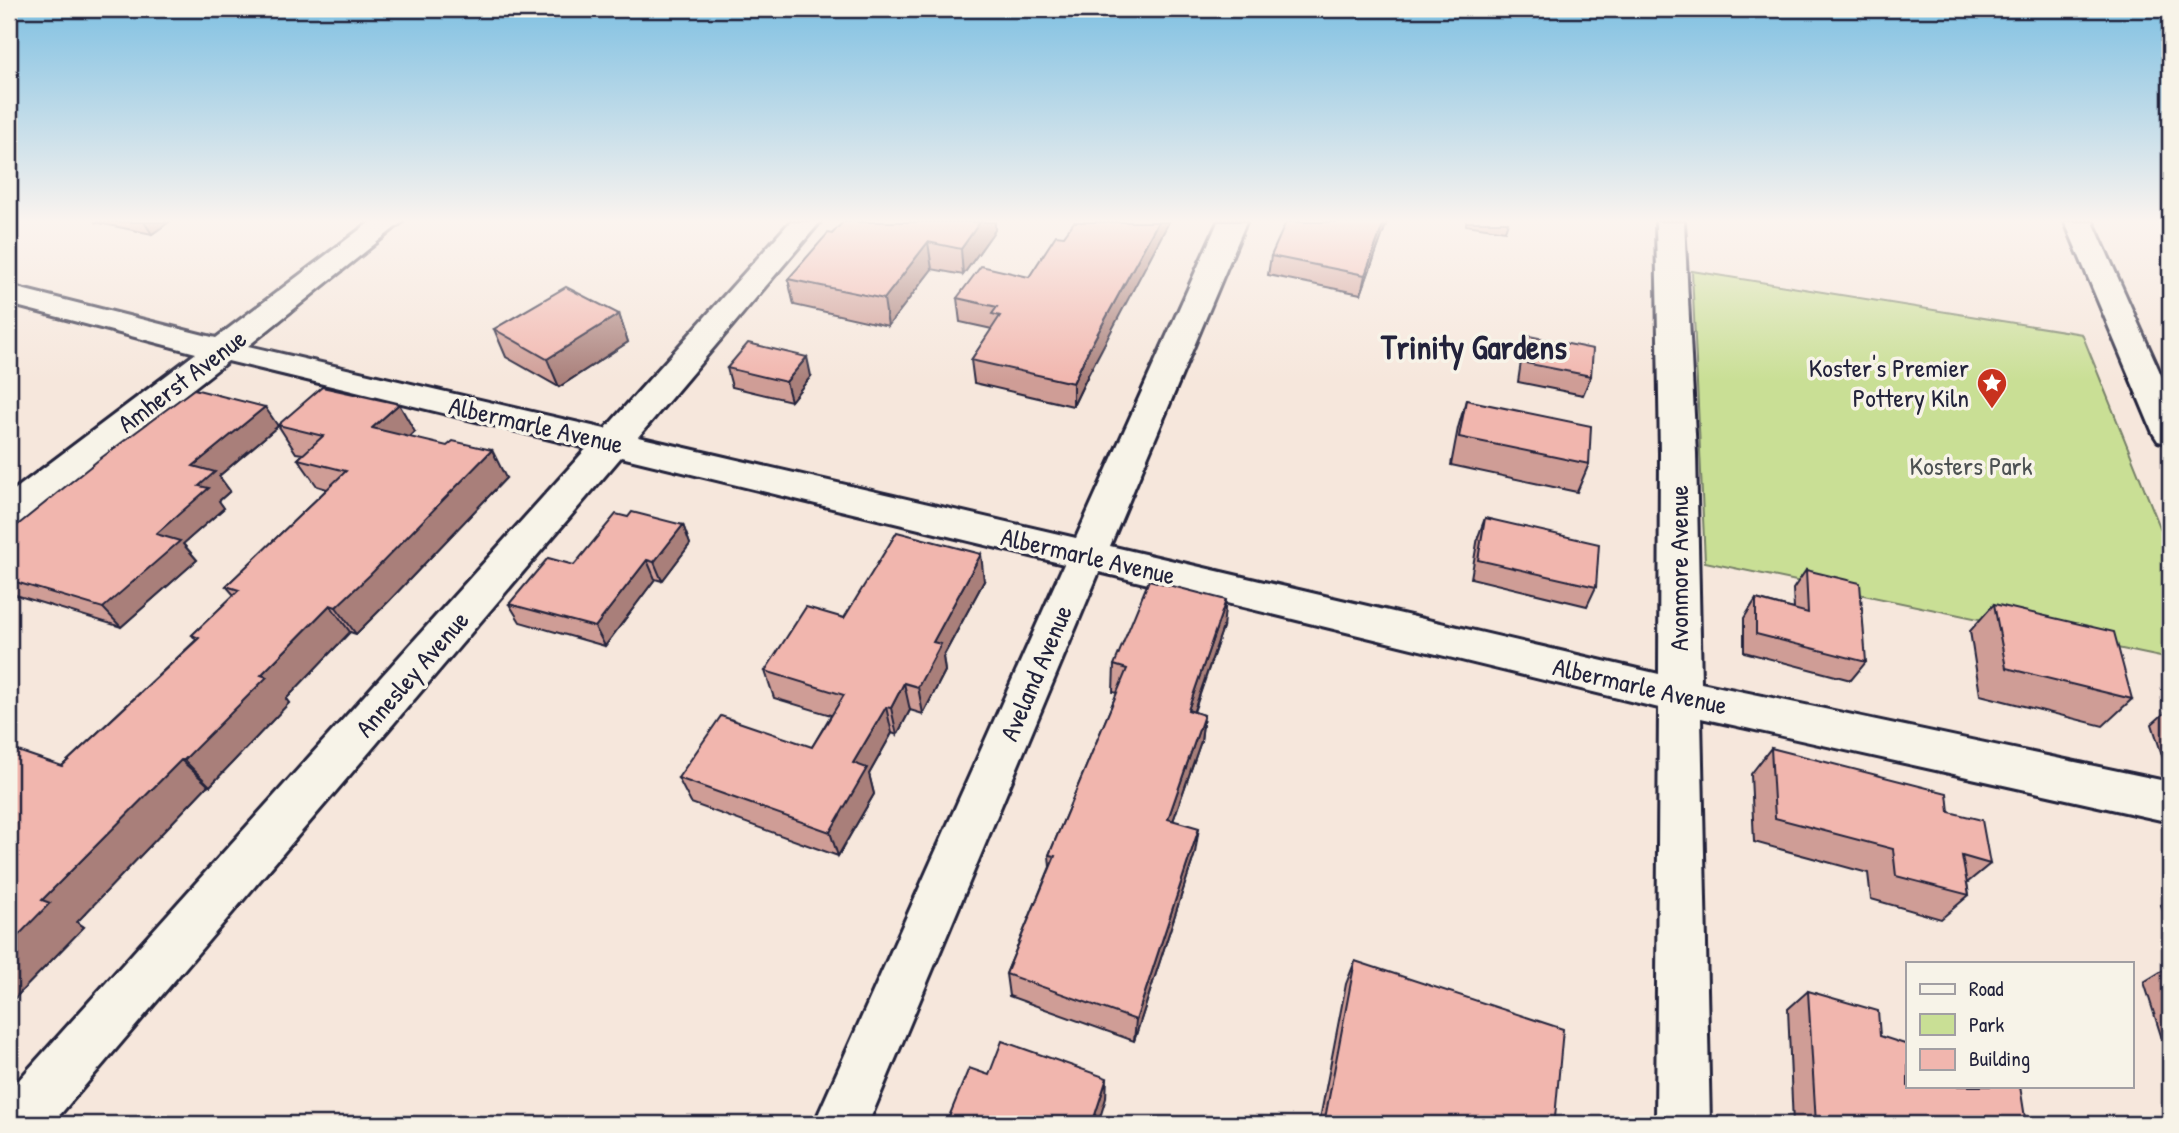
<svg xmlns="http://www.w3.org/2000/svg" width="2179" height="1133" viewBox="0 0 2179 1133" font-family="'Patrick Hand',sans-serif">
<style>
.green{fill:#c9df95;stroke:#768068;stroke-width:2}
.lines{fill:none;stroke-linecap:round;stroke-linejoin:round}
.minor-casing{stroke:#22223b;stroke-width:6}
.minor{fill:#f7f3e8;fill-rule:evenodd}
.wall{fill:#cf9d96;stroke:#22223b;stroke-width:2}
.shaded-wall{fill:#a97f7a;stroke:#22223b;stroke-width:2}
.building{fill:#f1b6ae;stroke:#22223b;stroke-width:2}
.labels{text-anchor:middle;stroke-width:7;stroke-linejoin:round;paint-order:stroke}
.poi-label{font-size:26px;fill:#22223b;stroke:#f7f3e8;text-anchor:end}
.street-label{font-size:26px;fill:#22223b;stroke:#f7f3e8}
.park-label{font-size:26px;fill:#4c5152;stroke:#f7f3e8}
.district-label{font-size:33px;font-weight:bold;fill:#22223b;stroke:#f7f3e8}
</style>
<rect width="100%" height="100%" fill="#f6e7dc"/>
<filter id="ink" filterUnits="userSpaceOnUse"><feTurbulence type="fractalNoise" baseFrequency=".0143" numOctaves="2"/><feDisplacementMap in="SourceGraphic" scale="14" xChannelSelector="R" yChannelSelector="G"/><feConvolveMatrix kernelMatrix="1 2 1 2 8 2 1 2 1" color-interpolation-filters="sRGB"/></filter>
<g filter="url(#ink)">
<!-- green -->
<polygon class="green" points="1692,271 2082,334 2170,552 2170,659 1705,562"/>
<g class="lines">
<!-- minor casing -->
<g class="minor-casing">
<g id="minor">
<polygon points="370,222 402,222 248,346 605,429 790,222 820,222 638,437 1076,538 1218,222 1246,222 1110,546 1659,674 1660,453 1656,222 1684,222 1696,453 1701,683 2170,782 2170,822 1701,718 1710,1124 1656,1124 1659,708 1099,572 868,1124 814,1124 1064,564 621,457 52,1124 9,1124 9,1091 587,448 228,361 22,522 9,526 9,494 196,353 9,304 9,286 216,338"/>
<polygon points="2065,222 2093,222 2170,395 2170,444 2158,441 2153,433"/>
</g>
</g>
<!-- minor -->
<use href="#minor" class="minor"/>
</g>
<!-- wall -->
<g class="wall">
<polygon points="94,222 169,222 152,234"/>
<polygon points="843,222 995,222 995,230 963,275 932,269 888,326 794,305 788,279 832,234"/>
<polygon points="1387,222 1361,294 1268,275 1271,256"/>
<polygon points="1466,222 1508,222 1505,231 1466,225"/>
<polygon points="1029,277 1088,375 1073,406 974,383 971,360 992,329 960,322 957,298"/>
<polygon points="619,314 628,342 559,387 506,357 494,329"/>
<polygon points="1529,336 1591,376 1583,395 1518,382 1522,355"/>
<polygon points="727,368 811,376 791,401 732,387"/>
<polygon points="1466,400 1589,464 1577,492 1451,465 1458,428"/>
<polygon points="278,425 415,432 409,437 506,478 388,602 356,634 350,632 286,699 289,703 210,786 208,785 77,922 84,927 9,1004 62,766 196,640 192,635 234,595 226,586 327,489 317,486 298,459 303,454 296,453"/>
<polygon points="278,426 219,476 230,491 219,501 224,508 183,544 197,560 121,627 9,593 9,532"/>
<polygon points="628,517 683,525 690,544 662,581 655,579 605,646 520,622 509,604 574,565"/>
<polygon points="1485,518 1596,587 1587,606 1471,578 1478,537"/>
<polygon points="1806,570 1866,662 1851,680 1744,652 1744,618 1756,599 1794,609 1793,589"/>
<polygon points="984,581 943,657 945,671 923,714 910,710 897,735 892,733 869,774 874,794 838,856 691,803 678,778 812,747 831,715 774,698 765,671 844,618"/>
<polygon points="1994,604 2132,699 2103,726 1980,695 1970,631"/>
<polygon points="1223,627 1194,712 1204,715 1201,741 1173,821 1195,853 1134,1041 1009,996 1006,974 1050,867 1049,855 1117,693 1113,692 1114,665"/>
<polygon points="2170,708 2170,760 2163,758 2152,724"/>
<polygon points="1771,748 1949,812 1990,864 1967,883 1969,895 1941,919 1871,899 1868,873 1754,842 1751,774"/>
<polygon points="2170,899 2170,931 2161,905"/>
<polygon points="1355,961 1555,1118 1559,1124 1319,1124 1346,984"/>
<polygon points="2170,966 2170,1047 2169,1044 2163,1042 2144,982"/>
<polygon points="1808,991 1880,1036 2026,1124 1793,1124 1788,1009"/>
</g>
<!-- shaded-wall -->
<g class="shaded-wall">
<polygon points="144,222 169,222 152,234"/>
<polygon points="980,222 995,222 995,230 963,275 961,249"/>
<polygon points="1158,222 1169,222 1088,375 1073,406 1073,383 1088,351"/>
<polygon points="1384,222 1387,222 1361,294 1365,275"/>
<polygon points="928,242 932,269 888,326 884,299"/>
<polygon points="619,314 628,342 559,387 547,359"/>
<polygon points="807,357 811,376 791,401 786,382"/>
<polygon points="399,404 415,432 389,456 372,428"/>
<polygon points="265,407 278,426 219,476 230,491 219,501 224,508 183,544 197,560 121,627 103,608 156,534 199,486 193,466"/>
<polygon points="492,450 506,478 388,602 356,634 336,607"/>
<polygon points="683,525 690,544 662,581 654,562"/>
<polygon points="981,554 984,581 943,657 945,671 923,714 918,687 933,642"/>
<polygon points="647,560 655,579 605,646 595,627"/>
<polygon points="1226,600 1223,627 1185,736 1188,710"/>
<polygon points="330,605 350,632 286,699 289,703 210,786 184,760 261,675"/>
<polygon points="904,683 910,710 897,735 891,708"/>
<polygon points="886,707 892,733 869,774 874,794 838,856 830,832 853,763"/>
<polygon points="1204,715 1201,741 1165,844 1168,819"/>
<polygon points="181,760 208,785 77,922 84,927 9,1004 9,945 42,900"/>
<polygon points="1199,828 1195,853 1134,1041 1136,1020"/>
<polygon points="1107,1078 1106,1098 1098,1124 1092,1124"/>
</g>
<!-- building -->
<g class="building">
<polygon points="843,222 980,222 961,249 928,242 884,299 788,279 828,233 832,234"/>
<polygon points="1074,222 1158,222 1088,351 1073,383 971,360 1000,316 992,314 997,307 957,298 981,266 1029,277 1056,235 1064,236"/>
<polygon points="1286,222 1384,222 1365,275 1271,256"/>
<polygon points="566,287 619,314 547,359 494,329"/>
<polygon points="1529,336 1593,349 1591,376 1525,363"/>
<polygon points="748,343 807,357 786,382 727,368"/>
<polygon points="322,387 399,404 372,428 447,446 453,441 492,450 370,575 336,607 330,605 261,675 267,677 184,760 181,760 42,900 50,903 9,945 9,748 62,766 199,638 192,635 239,590 226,586 346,471 298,459 323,436 278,425"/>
<polygon points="194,389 265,407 193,466 215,472 199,486 209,488 156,534 180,541 103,608 9,580 9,532 101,458"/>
<polygon points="1466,400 1591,426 1589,464 1459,437"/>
<polygon points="632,512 683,525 654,562 647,560 595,627 509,604 548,558 574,565 616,514 628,517"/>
<polygon points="1485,518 1599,544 1596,587 1478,560"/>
<polygon points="897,532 981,554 933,642 941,644 918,687 904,683 891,708 886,707 853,763 867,768 830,832 678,778 721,716 812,747 844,695 765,671 806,607 844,618"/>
<polygon points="1806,570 1860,583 1866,662 1756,634 1756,599 1808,613"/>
<polygon points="1149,580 1226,600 1188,710 1204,715 1168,819 1199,828 1136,1020 1006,974 1055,856 1049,855 1127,669 1114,665"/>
<polygon points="1994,604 2114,632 2132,699 2006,668"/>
<polygon points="1771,748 1947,793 1949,812 1982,820 1990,864 1962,856 1969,895 1896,876 1893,849 1775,818"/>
<polygon points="1355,961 1563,1029 1555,1118 1560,1119 1559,1124 1324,1124"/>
<polygon points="1808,991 1878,1011 1880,1036 1908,1045 1908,1086 2020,1086 2026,1124 1816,1124"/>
<polygon points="1002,1041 1107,1078 1092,1124 946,1124 969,1068 989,1075"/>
</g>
</g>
<!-- sky -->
<linearGradient id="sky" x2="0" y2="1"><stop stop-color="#7fc0e2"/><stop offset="0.58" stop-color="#fbf4ef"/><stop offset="1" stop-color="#fbf4ef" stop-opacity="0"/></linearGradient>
<rect width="2179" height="381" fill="url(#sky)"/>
<!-- icons -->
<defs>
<g id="sight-pin" transform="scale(1.575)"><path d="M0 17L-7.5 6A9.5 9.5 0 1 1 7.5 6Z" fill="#c8321e" stroke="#f7f3e8"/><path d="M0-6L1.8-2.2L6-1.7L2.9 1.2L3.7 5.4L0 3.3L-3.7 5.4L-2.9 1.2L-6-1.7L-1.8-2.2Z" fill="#fff"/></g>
</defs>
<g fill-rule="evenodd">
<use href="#sight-pin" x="1992" y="383"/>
</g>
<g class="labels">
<!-- poi labels -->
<g class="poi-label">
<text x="1969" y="377">Koster's Premier<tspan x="1969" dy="30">Pottery Kiln</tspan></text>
</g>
<!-- street labels -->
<g class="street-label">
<text transform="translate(182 381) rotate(-37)" y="9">Amherst Avenue</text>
<text transform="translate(536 425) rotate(13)" y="9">Albermarle Avenue</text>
<text transform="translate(1088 556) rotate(13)" y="9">Albermarle Avenue</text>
<text transform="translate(1679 568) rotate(-90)" y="9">Avonmore Avenue</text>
<text transform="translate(1036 673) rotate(-67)" y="9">Aveland Avenue</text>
<text transform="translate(412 674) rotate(-49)" y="9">Annesley Avenue</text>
<text transform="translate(1640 686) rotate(13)" y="9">Albermarle Avenue</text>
</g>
<!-- park labels -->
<g class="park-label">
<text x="1971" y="475">Kosters Park</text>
</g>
<!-- district labels -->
<g class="district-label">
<text x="1474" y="359">Trinity Gardens</text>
</g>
</g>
<!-- margin -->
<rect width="2179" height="1133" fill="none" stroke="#f7f3e8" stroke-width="35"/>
<rect x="18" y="18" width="2144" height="1098" fill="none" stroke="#22223b" stroke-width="2.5" filter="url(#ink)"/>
<!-- legend -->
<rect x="1906" y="962" width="228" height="126" fill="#f7f3e8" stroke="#a29fa3" stroke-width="2"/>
<rect x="1920" y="984" width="35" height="10" fill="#f7f3e8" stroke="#a29fa3" stroke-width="2"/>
<text x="1969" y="996" font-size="21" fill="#22223b">Road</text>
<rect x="1920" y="1014" width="35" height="21" fill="#c9df95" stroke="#a29fa3" stroke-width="2"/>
<text x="1969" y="1032" font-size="21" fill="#22223b">Park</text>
<rect x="1920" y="1049" width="35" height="21" fill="#f1b6ae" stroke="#a29fa3" stroke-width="2"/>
<text x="1969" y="1066" font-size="21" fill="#22223b">Building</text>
</svg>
